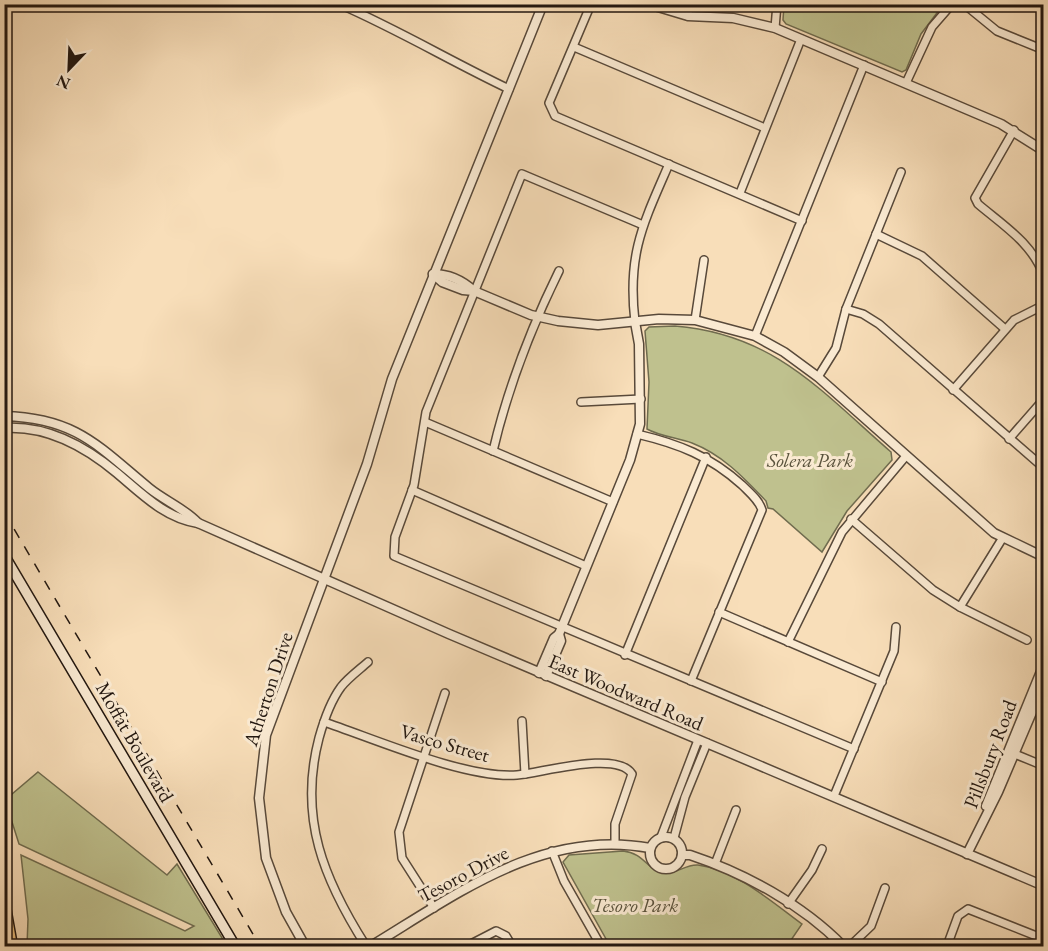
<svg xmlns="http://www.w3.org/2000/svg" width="1048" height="951" viewBox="0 0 1048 951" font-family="'EB Garamond',serif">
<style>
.green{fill:#bfc18e;stroke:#706c4f;stroke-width:1.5}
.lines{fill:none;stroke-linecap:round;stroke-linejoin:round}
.minor-casing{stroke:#58493a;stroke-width:10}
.tertiary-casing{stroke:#58493a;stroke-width:11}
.secondary-casing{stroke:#221710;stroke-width:12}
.motorway-casing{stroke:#221710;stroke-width:15}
.minor{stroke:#faead2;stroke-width:7}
.tertiary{stroke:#faead2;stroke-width:8}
.secondary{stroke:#faead2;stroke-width:9}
.motorway{stroke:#ecbf7c;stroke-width:12}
.rail{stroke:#221710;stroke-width:1.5;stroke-dasharray:10 10;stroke-linecap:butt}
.labels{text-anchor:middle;stroke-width:6;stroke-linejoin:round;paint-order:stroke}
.park-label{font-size:20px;font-style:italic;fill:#59523c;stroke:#faead2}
.street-label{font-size:20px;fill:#221710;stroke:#faead2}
</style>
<rect width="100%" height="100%" fill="#f8deb9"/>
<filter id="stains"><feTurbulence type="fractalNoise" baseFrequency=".00333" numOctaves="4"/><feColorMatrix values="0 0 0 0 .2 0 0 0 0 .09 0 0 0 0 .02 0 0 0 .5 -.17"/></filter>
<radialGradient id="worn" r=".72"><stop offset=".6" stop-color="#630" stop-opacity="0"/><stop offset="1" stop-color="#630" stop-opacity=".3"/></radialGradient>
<!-- green -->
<g class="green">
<polygon points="784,5 784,4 943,5 921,34 906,70 902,72 786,24 783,20"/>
<path d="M675,326C774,334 821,391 891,452L892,460L847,511L822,552L773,509L768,508L766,501C744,478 723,455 692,443C678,438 659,436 647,429L649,382L645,331L649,327Z"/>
<polygon points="38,772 167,875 177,864 227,946 27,946 28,919 21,855 185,931 194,926 19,844 5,800"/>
<path d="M623,851C644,853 647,870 663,873C676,875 685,864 698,865C736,870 772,902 802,924L787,946H610L563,862L569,855Z"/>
</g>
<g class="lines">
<!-- minor casing -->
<g class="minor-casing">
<g id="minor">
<path d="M339,4C397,29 452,62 509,89"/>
<polyline points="591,4 549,103 555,116 802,221"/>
<polyline points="964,4 997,31 1044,50"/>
<polyline points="688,16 689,4"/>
<polyline points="775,28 777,4"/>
<polyline points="574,47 765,128"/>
<polyline points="906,83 932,27 952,4"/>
<path d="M1014,130L975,198L978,204C1004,226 1032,243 1044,276"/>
<polyline points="740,193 801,39"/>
<polyline points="643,225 522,174 426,412 414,485 395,537 394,556 854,749"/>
<polyline points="876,234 922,256 1005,329"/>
<polyline points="846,309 863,314 879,324 1044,468"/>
<polyline points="695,320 704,260"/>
<path d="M635,322C627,254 643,224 669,164"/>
<polyline points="755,336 864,65"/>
<polyline points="818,377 836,348 846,309 901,172"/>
<polyline points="953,390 1014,320 1044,305"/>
<polyline points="581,402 641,399"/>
<polyline points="425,422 613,502"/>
<path d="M637,434C679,444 710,456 742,485C750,493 759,500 762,510L691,681"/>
<polyline points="1009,439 1044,399"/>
<path d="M493,451C508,387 530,330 559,271"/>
<polyline points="412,490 586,566"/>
<polyline points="851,519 933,590 960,607 1002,539"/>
<polyline points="960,607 1027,640"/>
<polyline points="719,612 882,682"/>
<polyline points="788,642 842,532 906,456"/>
<polyline points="625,655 706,457"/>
<polyline points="522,721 525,774"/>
<path d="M324,722C375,739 466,779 517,775C542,773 617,750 632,774L615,824V844"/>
<polyline points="1010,752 1044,766"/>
<polyline points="834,796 894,651 896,627"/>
<polyline points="661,837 698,740"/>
<polyline points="674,838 685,797 707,743"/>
<polyline points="552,851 564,881 601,946"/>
<polyline points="715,864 736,810"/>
<polyline points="788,904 812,870 822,849"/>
<polyline points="434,908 402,858 399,832 445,693"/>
<path d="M366,946C324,880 298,818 319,738C324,720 330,702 341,687C348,678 359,670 368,662"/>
<polyline points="467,946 496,931 506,936 512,946"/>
<polyline points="850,946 871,926 885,888"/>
<polyline points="947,946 958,916 968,909 1044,939"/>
</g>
</g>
<!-- tertiary casing -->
<g class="tertiary-casing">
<g id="tertiary">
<polyline points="648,4 688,16 733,18 775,28 1001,124 1044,151"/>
<polyline points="433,274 442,282 463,290 474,291 531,315 558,321 598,325 659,319 695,320 755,336 784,352 818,377 994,533 1044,557"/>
<path d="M433,274C449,274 462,280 474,291"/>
<path d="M4,416C76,418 98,446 149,488C165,501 184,508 198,523"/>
<path d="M4,428C47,425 86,447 117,473C142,494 165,518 198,523L449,634L1044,886"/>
<polyline points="539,673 554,638 559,634 630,460 640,424 639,344 635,322"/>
<polyline points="546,676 561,641 559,634"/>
<polyline points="986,806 1044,664"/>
<circle cx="666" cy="853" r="16"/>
<polyline points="967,854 998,792 1044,684"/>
<path d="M682,855H690C744,873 802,904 843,946"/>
<polyline points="305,946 286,912 266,858 259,798 266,735 367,464 392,379 543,4"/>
<path d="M371,946C457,894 543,828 650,848"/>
</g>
</g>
<!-- secondary casing -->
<g class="secondary-casing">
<polyline id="secondary" points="4,555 235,946"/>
</g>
<!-- motorway casing -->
<g class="motorway-casing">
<polyline id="motorway" points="4,907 11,946"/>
</g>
<!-- minor -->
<use href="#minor" class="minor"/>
<!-- tertiary -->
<use href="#tertiary" class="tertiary"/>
<!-- secondary -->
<use href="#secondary" class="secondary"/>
<!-- motorway -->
<use href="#motorway" class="motorway"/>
<!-- rail -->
<polyline class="rail" points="4,512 260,946"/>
</g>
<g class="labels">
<!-- park labels -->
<g class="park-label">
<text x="810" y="467">Solera Park</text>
<text x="635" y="912">Tesoro Park</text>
</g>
<!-- street labels -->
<g class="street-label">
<text transform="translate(268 689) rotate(-72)" y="7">Atherton Drive</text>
<text transform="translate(626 692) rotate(23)" y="7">East Woodward Road</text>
<text transform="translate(135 742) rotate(60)" y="7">Moffat Boulevard</text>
<text transform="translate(445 743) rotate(16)" y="7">Vasco Street</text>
<text transform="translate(990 754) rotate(-69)" y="7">Pillsbury Road</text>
<text transform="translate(463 874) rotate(-28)" y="7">Tesoro Drive</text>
</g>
</g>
<!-- margin -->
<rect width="1048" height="951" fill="none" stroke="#f8deb9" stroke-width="24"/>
<rect x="6" y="6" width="1036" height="939" fill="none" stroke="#221710" stroke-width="3"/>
<rect x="12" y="12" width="1024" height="927" fill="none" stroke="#221710" stroke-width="1.5"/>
<!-- north arrow -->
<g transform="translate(69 69) rotate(203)" stroke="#faead2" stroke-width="4.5" paint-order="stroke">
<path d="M0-4.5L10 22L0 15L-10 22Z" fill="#221710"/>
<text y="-9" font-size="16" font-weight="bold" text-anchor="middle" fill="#221710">N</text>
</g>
<rect width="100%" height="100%" filter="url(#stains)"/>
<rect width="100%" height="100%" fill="url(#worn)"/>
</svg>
